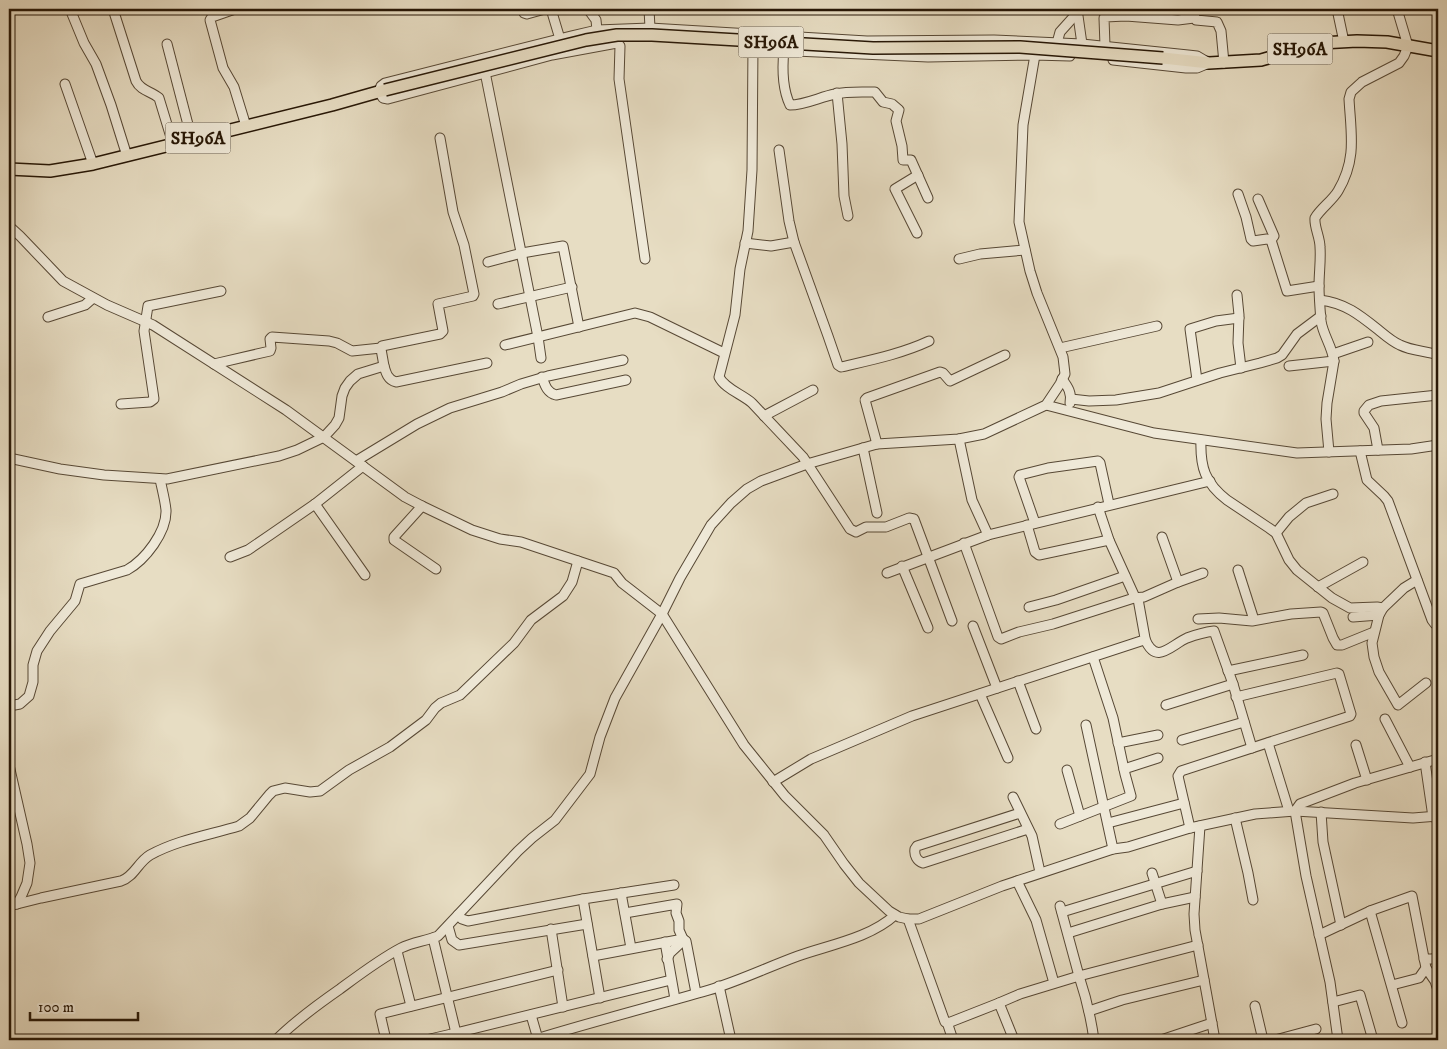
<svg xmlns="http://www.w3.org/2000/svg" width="1447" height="1049" viewBox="0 0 1447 1049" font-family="'IM FELL DW Pica',serif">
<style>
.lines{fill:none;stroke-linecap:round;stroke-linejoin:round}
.minor-casing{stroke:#574835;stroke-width:11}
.major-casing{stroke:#271706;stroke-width:14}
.minor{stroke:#efe9d8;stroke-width:9}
.major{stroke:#e7ddc3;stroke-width:11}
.major-bridge-casing{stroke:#271706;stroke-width:14;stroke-linecap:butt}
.major-bridge{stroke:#e7ddc3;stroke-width:11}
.labels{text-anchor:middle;stroke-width:4;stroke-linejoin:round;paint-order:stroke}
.shield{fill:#efe9d8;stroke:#635645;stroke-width:1}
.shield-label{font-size:18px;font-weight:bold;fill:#271706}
</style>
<rect width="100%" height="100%" fill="#e7ddc3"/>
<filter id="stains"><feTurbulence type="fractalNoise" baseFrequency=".004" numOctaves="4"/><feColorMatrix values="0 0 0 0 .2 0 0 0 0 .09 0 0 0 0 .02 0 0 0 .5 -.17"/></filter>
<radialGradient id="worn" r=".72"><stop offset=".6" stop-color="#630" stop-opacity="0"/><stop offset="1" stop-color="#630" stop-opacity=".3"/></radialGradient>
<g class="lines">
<!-- minor casing -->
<g class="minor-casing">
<g id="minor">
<polyline points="70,9 84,43 96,64 111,105 127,156"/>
<path d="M113,9L136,81C141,91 151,91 159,98L173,144"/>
<polyline points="235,9 212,17 210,20 223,68 234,87 246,126"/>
<polyline points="522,9 524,13 527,14 545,9"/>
<polyline points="551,9 560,39"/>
<polyline points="588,9 596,20 597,30"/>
<polyline points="649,9 650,28"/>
<polyline points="1077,9 1082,44"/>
<polyline points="1192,9 1196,20 1217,22 1221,31 1224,63"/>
<polyline points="1337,9 1344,42"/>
<polyline points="1057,43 1060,32 1078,12"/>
<polyline points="167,44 192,140"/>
<path d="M753,44L752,170L748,231L740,269L735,315L719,377C725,389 742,394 752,403L803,457L850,529L856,532L866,527H886L909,518L914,519L952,621"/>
<polyline points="1105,46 1104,18 1105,17 1126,16 1178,20 1194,18"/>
<polyline points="753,49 928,57 1034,55 1070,56"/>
<path d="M784,50C782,69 782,88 790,105C805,105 820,97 835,94C848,91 862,92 875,92L883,102L892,104L899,110L896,121L902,146L903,160H911L928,198"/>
<polyline points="485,72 538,337 541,358"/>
<polyline points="65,84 93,164"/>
<polyline points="837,93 842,144 844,196 848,216"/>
<path d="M779,150L789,221L794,242L828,336L838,365L841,367C871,360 901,354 929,341"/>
<polyline points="1238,194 1246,217 1251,239 1253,241 1267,239 1271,240 1287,291 1319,286"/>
<polyline points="1258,199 1274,236 1271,240"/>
<polyline points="9,226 20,236 63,281 107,305 153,325 286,410 405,497 422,506 472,530 500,539 521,542 614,573 622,583 662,614 744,745 785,796 824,835 844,864 859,883 889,911 899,917 908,919 919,919 1002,886 1113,849 1128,847 1190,828 1255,814 1295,811 1413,818 1438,816"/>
<polyline points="917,233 895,189 918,175"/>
<polyline points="745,243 771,246 794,242"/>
<path d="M645,259L619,79L620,46L617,43L552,55L388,99L383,98C380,94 379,90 381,86L385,83L571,36L597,30L650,28L867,41L994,40L1082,44L1188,55L1197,56L1209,63L1197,68H1186L1113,60"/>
<polyline points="959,259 980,254 1025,250"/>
<polyline points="488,262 522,253 563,246 579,327"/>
<polyline points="1237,295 1239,315 1238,343 1241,368"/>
<path d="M1320,300C1346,303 1361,316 1381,332C1387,337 1393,342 1400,345C1412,351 1426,351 1438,355"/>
<polyline points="498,304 572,287"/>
<polyline points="48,317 85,305 93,298"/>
<polyline points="505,345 635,313 650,317 724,353"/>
<polyline points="1060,348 1157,326"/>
<polyline points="1333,354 1368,342"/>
<polyline points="214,364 270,351 271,348 270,339 272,337 329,341 337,343 352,351 381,348"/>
<path d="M384,366C386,373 388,380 396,382L487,363"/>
<polyline points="1289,366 1334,361"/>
<path d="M542,377C545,385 547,393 556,395L626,380"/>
<path d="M1062,379C1068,387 1072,393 1070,403"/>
<polyline points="1197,380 1190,329 1216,321 1239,318"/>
<polyline points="1071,399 1089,401 1116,400 1159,393 1220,373 1260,363 1277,358 1282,355 1297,334 1321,316"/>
<polyline points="121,404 150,402 154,399 144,331 148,306 221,291"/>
<polyline points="1046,405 1154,433 1297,453 1411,449 1438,445"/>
<polyline points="764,416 813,390"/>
<polyline points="959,439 972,500 988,535 1210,481"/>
<path d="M1201,440C1200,467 1205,483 1227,500L1269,528L1276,533L1289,560L1297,570L1332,598L1350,608L1377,607L1383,608"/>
<polyline points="877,444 865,400 867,398 940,372 943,373 950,381 1005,355"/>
<polyline points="863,448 877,513"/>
<polyline points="1378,450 1374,428 1364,413 1364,411 1369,405 1381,401 1438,395"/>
<polyline points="1360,451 1367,480 1384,496 1388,501 1432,620 1435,624 1438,624"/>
<path d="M1329,452L1326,419L1327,403L1334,361C1332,346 1323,335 1321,321C1320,309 1319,297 1319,286C1319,273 1321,260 1320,247C1320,237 1314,227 1315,218C1321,208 1332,201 1338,191C1357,159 1351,134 1349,99L1351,92L1362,82L1399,63L1404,56L1408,46L1397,9"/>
<polyline points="9,458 60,469 104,475 167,479 279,456 297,450 324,437 335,425 339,418 342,396 345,388 350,381 358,374 384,366 381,349 382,346 440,334 443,331 438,304 473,296 474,294 464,245 453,212 440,138"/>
<polyline points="356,461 417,424 450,408 502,392 521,384 548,376 623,360"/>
<polyline points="315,504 365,575"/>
<polyline points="422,506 394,537 394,540 436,569"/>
<polyline points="1035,523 1019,477 1020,475 1048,468 1098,461 1100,463 1109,504"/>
<polyline points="1027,525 1035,552 1039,555 1109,540"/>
<polyline points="1276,533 1289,517 1306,503 1333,494"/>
<polyline points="1162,537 1178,582"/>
<polyline points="964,543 998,637 1001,639 1019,632 1053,624 1134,598 1134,595 1109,540 1098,507"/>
<polyline points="230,557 248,550 270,535 315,504 363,466"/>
<polyline points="902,566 928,628"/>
<polyline points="1238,570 1254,620"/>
<polyline points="887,573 988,535"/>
<polyline points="1417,580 1404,588 1383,608 1379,615 1372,643 1374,657 1379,672 1398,705 1426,683"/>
<polyline points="1318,587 1363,562"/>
<polyline points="1134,598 1144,597 1178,582 1203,573"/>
<polyline points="1029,607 1056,600 1125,576"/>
<polyline points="1353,617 1379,615"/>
<polyline points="1198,619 1219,618 1252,621 1291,614 1321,612 1323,613 1333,638 1337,645 1342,645 1374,632"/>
<polyline points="973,626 997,688"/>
<path d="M1145,639C1156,666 1171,645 1187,638C1195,635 1206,632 1214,631L1233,684L1252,748"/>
<polyline points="1228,671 1303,655"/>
<polyline points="1018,681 1036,729"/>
<polyline points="980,694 1008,758"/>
<polyline points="1166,705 1233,684"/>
<path d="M9,706L20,704L29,696L33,682V665L37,651L50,631L75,601L80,584L127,570C145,560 167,532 166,510C165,500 162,489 160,479"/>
<polyline points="1385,719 1410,767"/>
<polyline points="1086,725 1113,849"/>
<polyline points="1182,740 1244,722"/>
<polyline points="1118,743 1158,735"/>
<polyline points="1268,743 1289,811"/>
<polyline points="1356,745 1367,780"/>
<polyline points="1425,762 1433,817"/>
<polyline points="9,765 27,844 30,863 27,883 21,897 17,904"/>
<polyline points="1124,769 1158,758"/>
<polyline points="1067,770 1080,816"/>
<polyline points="773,782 811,759 912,716 1144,640 1145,638 1138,599"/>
<polyline points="1013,797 1032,836 1040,872"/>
<polyline points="1321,812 1323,842 1341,925"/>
<path d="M1020,813L917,846L915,849C914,855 917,861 923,863L1028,829"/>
<polyline points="1235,818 1248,873 1253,900"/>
<polyline points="1108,823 1184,803"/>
<polyline points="1060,824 1131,796 1125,774 1113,718 1093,657"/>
<polyline points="1200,826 1194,914 1195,930 1215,1040"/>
<polyline points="1190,828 1178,776 1181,771 1350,716 1351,714 1339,674 1337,673 1236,697"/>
<polyline points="1152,873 1162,904"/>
<polyline points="1017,881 1036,920 1054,983"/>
<polyline points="621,893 631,948"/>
<polyline points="583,899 600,998"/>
<path d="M9,906L41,898L121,881C134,877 138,862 150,855C177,840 209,835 239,826L250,818L269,795L273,791L285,788L310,792L320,791L349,770L390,747L426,720L435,708L441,703L460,695L514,643L531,620L563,596L572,582L578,561"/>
<polyline points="1060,906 1079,976 1198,945"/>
<polyline points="1370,911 1402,1023"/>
<polyline points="1062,912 1197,871"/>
<polyline points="625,913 677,904 676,913 679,921 679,930 683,939"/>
<polyline points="458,915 462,919 468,921 583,899 674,885"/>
<polyline points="908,919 945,1022 948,1023 999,1003 1014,1040"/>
<polyline points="448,926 452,940 459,945 587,924"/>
<polyline points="551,929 563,1007"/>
<polyline points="1068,933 1162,904 1195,897"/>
<polyline points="1319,935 1370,911 1412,896 1426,968 1419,978 1392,985"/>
<polyline points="433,938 456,1033 671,980"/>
<polyline points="665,942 675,999"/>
<polyline points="397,951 411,1006"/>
<polyline points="593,956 683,939 686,941 696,993"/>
<polyline points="667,959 670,953 684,940"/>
<polyline points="1424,959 1432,959 1438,957"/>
<polyline points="1426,968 1435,981 1438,990"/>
<polyline points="719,986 731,1040"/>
<polyline points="1333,1002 1360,995 1373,1040"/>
<path d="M999,1003L1020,994L1079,976C1086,997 1091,1018 1094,1040"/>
<polyline points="1255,1006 1263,1040"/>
<polyline points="1089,1011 1122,1000 1204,980"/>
<polyline points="531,1015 538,1039"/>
<polyline points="947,1022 953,1040"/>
<path d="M276,1040C296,1020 317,1005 340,989C359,975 380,959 401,948C413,942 426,941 438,936L518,851L532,838L555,820L590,774L600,737L615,698L662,614L680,578L711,525L731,503L747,489L761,481L807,464L877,444L959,439L984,434L1046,405L1060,384L1065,374L1063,357L1037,293L1030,271L1019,222L1023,125L1036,49"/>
<polyline points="386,1040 380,1014 558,970"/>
<polyline points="426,1040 456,1033"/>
<path d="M533,1040C591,1022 650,1007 709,990C739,981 768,967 798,956C829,945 870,938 895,915"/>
<polyline points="1161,1040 1212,1023"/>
<polyline points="1275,1040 1316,1029"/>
<polyline points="1338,1040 1330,982 1306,876 1295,811 1300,804 1355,783 1438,759"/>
</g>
</g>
<!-- major casing -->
<g class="major-casing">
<g id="major">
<polyline points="1163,58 1209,63 1261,60 1321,43 1357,41 1387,42 1438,51"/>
<polyline points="9,169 50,171 93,164 332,105 385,90"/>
</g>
</g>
<!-- minor -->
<use href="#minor" class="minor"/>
<!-- major -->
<use href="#major" class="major"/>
<!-- major-bridge casing -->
<g class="major-bridge-casing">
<polyline id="major-bridge" points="385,90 586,40 617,35 652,35 873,48 1020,47 1163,58"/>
</g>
<!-- major-bridge -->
<use href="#major-bridge" class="major-bridge"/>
</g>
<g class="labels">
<!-- shield labels -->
<g class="shield">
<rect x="738.5" y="26.5" width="65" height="31" rx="4"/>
<rect x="1267.5" y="33.5" width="65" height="31" rx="4"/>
<rect x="165.5" y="122.5" width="65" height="31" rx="4"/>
</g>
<g class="shield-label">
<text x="771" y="48">SH96A</text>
<text x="1300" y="55">SH96A</text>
<text x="198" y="144">SH96A</text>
</g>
</g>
<!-- margin -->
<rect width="1447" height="1049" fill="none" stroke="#e7ddc3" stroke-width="30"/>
<rect x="10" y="10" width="1427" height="1029" fill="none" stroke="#271706" stroke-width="2.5"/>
<rect x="15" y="15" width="1417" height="1019" fill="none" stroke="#271706"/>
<!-- scale -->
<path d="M30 1012v8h108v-8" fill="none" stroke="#271706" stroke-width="2.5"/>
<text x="38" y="1012" font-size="15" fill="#271706" stroke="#efe9d8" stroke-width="4" paint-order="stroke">100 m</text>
<rect width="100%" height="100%" filter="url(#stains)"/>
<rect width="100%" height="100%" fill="url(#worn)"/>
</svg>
